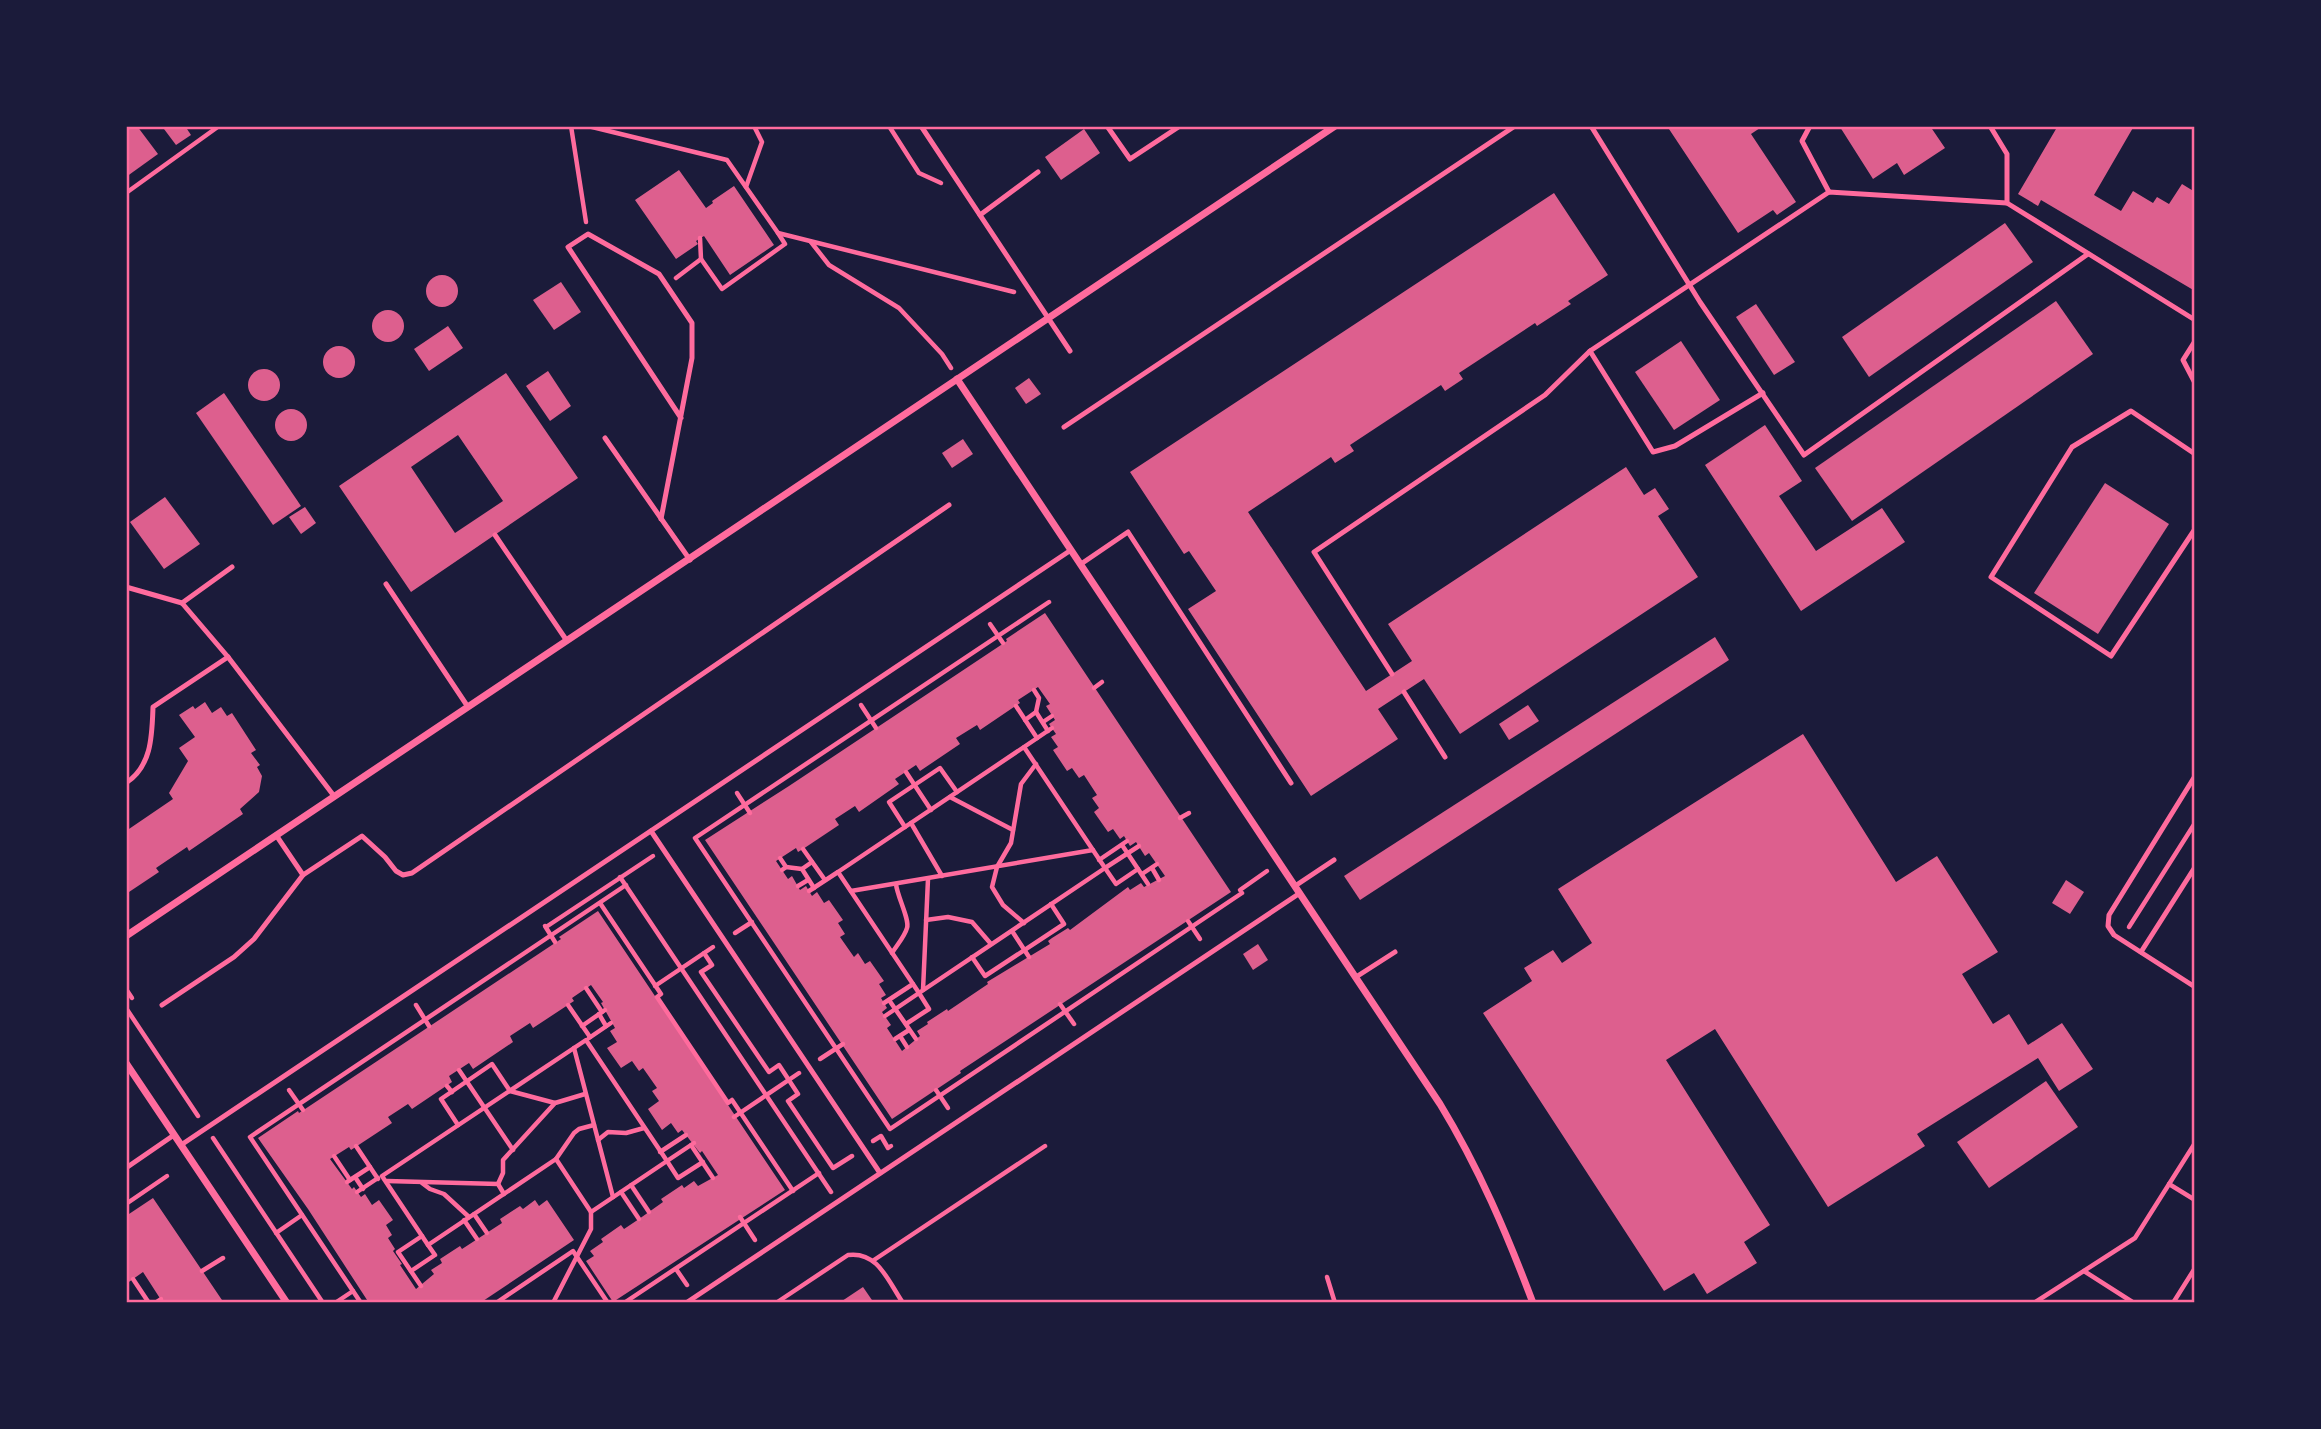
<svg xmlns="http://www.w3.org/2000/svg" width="2321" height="1429" viewBox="0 0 2321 1429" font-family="'Roboto Condensed',sans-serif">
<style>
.building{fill:#dd5f8e;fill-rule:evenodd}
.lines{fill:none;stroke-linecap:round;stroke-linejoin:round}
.path{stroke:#ff6b9d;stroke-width:4.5}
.service{stroke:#ff6b9d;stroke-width:5}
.minor{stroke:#ff6b9d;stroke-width:7}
.neatline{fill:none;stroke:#ff6b9d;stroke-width:2.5}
</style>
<rect width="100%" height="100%" fill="#1b1b3a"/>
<!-- building -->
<g class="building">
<polygon points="126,126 137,126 158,154 126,177"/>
<polygon points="168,126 185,126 191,135 176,145 164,129"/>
<polygon points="1667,126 1763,126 1751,134 1796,202 1777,215 1773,210 1738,233"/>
<polygon points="1842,126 1930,126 1945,148 1904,175 1897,163 1873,179 1840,127"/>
<polygon points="2051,126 2134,126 2094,195 2121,211 2133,191 2153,203 2157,197 2169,204 2182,184 2195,192 2195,291 2041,200 2038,206 2018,194 2056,129"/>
<polygon points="1084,129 1100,153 1061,180 1045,157"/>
<polygon points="679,170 706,208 713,203 712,201 734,186 774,245 730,275 704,236 696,241 698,244 676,259 635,200"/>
<polygon points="1554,193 1608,275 1568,301 1571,304 1537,326 1535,323 1459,373 1463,379 1445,391 1441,385 1350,445 1354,451 1335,463 1331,457 1248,512 1366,691 1412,661 1388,624 1626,467 1644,495 1655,488 1669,509 1658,516 1698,577 1460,734 1424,679 1378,709 1398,739 1311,796 1188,609 1216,591 1189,551 1184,554 1130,472"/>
<polygon points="2005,223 2033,262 1869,377 1842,337"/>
<circle cx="442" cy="291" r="16"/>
<polygon points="561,282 581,312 554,330 533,300"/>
<polygon points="2056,301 2093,354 1852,521 1815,468"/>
<polygon points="1756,304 1795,362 1774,375 1736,317"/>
<circle cx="388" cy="326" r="16"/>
<polygon points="448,326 463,348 429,371 414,349"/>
<polygon points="1681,341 1720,400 1674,430 1635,372"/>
<circle cx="339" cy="362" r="16"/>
<circle cx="264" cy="385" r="16"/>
<polygon points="548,371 571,406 550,421 526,386"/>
<path d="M506,373L578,478L411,592L339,486ZM458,435L503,501L455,533L411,467Z"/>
<polygon points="1029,378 1041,394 1026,404 1015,388"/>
<polygon points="224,393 301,506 273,525 196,413"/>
<circle cx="291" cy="425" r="16"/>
<polygon points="1765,425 1802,481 1779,496 1816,551 1882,508 1905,542 1801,611 1705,465"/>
<polygon points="963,439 973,454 952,468 942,453"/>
<polygon points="2105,483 2169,524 2098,634 2034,593"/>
<polygon points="165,497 200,544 164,569 130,522"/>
<polygon points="305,507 316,523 301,534 289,517"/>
<path d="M1045,613L1231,892L960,1071L961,1073L892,1119L705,840L789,786L1007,641L1006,639ZM1038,687L1050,704L1046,706L1055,720L1049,724L1056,734L1051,737L1058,747L1053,750L1067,771L1072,768L1079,778L1084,775L1097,795L1092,798L1099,808L1094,812L1108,832L1113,829L1120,839L1124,836L1130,846L1136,842L1145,856L1149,853L1165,876L1144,887L1141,883L1130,890L1128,887L1070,930L1068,928L1052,938L1048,941L1050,944L987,982L988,984L948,1011L947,1009L927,1022L928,1024L917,1031L920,1036L902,1051L887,1028L891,1025L882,1012L887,1008L881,998L886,995L879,984L884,981L870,961L865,964L858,953L854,957L840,937L845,934L838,923L843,920L829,900L824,903L817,892L812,896L806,886L800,890L792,876L788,879L776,861L796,848L798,852L803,849L839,825L835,819L855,806L859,812L899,784L895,779L916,765L920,771L960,744L956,738L977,725L980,730L1020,703L1018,700Z"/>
<polygon points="1715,637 1729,660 1360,900 1344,876"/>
<polygon points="205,702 212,713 221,707 227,716 232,713 256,750 251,753 260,765 257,767 262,776 259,792 240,809 243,814 189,851 187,847 156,868 159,872 126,894 126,831 173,799 169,793 188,761 179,748 195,737 179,715 193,706 195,709"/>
<polygon points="1528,705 1539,721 1509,740 1499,724"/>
<polygon points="1803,734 1896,882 1937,856 1998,952 1962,974 1993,1024 2009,1014 2028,1045 2062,1023 2093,1069 2059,1091 2038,1058 1917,1134 1925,1146 1828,1207 1715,1029 1666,1060 1770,1225 1744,1242 1757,1263 1707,1294 1694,1273 1664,1291 1483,1013 1532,981 1524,968 1553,950 1562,963 1592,943 1558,889"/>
<polygon points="2066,880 2084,892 2070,914 2052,903"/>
<polygon points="598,911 785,1190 613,1302 586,1261 594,1256 590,1251 603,1242 601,1239 621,1225 624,1229 639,1219 663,1202 661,1199 682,1185 684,1188 694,1181 698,1186 718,1175 702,1151 700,1153 682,1130 678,1133 671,1123 662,1130 648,1109 659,1101 652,1091 657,1088 643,1068 639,1071 632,1061 621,1068 607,1048 617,1042 610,1031 615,1028 601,1003 603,1002 591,985 572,998 574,1001 533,1028 530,1023 510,1036 513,1042 473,1069 469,1063 449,1076 452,1082 412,1109 408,1104 388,1117 392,1123 351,1150 349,1147 330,1159 352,1189 354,1187 361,1197 365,1194 372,1205 379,1200 393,1220 386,1225 392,1235 388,1238 395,1249 393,1251 402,1264 400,1265 416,1289 434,1274 431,1270 442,1263 440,1259 460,1246 462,1249 502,1223 500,1219 520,1206 523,1209 535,1200 539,1206 547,1200 574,1240 480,1303 369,1303 308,1209 258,1138 298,1111 299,1113 561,939 559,937"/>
<polygon points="1258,944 1268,960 1253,970 1243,954"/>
<polygon points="2046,1081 2078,1127 1989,1188 1957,1142"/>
<polygon points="153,1198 224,1303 163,1303 143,1272 126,1284 126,1216"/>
<polygon points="863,1287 874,1303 839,1303"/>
</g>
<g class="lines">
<!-- path -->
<g class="path">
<polyline points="571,126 586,222"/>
<polyline points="588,126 727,160 778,233 1014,292"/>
<polyline points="889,126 919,173 941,183"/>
<polyline points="746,187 762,142 754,126"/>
<polyline points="126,193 219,126"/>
<polyline points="700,238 701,259"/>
<polyline points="811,242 829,265 899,308 942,354 951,368"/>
<polyline points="676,278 701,259 722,289 785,244 778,233"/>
<polyline points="1049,602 695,838 890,1129 1242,893"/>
<polyline points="990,624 1003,643"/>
<polyline points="1094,688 1102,682"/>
<polyline points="861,705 876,728"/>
<polyline points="1016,706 1037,738"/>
<polyline points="1036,712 1048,731"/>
<polyline points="1025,720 1036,712 1039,698 1034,690"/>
<polyline points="1043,722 1052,716"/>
<polygon points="1024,747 1105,868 919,993 838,872"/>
<polyline points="1024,747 1052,728"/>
<polyline points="906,772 931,810"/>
<polyline points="737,793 750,813"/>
<polyline points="950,797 1013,830"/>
<polyline points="1180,818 1189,813"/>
<polyline points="911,823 942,876"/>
<polyline points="905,827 889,802 940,768 957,792"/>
<polyline points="1122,845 1148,884"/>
<polyline points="803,849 825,880"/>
<polyline points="780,858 786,867"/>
<polyline points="1099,860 1127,841"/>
<polyline points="1152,868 1159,880"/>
<polyline points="802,869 814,888"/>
<polyline points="1138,869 1116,884 1105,868 1139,846"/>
<polyline points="782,870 786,867 802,869 812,862"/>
<polyline points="1142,874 1157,864"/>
<polyline points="620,877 831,1192"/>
<polyline points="798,886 808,880"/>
<polyline points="1240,890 1267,871"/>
<polyline points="809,891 838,872"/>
<polyline points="851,891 1093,850"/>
<polyline points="600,903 661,994 657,997 728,1103 732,1100 793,1191"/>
<polyline points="926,920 948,917 972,922 991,944"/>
<polyline points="1188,921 1200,939"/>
<polyline points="1024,923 1003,905 992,887 997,867 1011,843 1021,784 1036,764"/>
<polyline points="545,926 555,942"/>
<polyline points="546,927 653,856"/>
<polyline points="2129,927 2195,823"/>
<polyline points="1012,931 1029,957"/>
<polyline points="735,933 752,922"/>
<polyline points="704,953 712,965 701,972 769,1072 779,1065 798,1094 788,1101 833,1168 852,1156"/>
<path d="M892,953C897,945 905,936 907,928C910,920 897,896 896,884"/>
<polyline points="972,957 985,976 1064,924 1051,904"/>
<polyline points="655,986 713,947"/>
<polyline points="586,988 602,1012"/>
<polyline points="126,989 132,998"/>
<polyline points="923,990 928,879"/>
<polyline points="889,1000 916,1039"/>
<polyline points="884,1003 913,984"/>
<polyline points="1060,1004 1074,1024"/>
<polyline points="416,1005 429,1026"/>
<polyline points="568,1005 590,1037"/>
<polyline points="126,1008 198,1116"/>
<polyline points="599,1014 606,1026"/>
<polyline points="885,1016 919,993 929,1009 906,1024"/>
<polyline points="582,1026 605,1010"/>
<polyline points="900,1036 907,1047"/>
<polyline points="589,1038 611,1023"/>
<polyline points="895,1039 909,1030"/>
<polygon points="586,1040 667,1161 591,1212 556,1159 428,1245 382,1176"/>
<polyline points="574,1048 613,1197"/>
<polyline points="820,1059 843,1044"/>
<polyline points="459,1070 513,1150"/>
<polyline points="447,1086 452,1092"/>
<polyline points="289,1090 303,1110"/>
<polyline points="936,1090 948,1108"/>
<polyline points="734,1117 799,1073"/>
<polyline points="458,1125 441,1099 492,1064 510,1091 555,1103"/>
<polyline points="213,1138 323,1303"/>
<polyline points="598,1140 608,1132 626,1133 644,1128"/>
<polyline points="873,1141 881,1136 888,1148 891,1146"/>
<polyline points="694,1143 667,1161 678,1178 703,1162"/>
<polyline points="691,1145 713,1178"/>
<polyline points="356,1146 378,1179"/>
<polyline points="660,1152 686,1135"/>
<polyline points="334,1156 350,1180"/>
<polyline points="556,1159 574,1133 579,1129 594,1125"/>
<polyline points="355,1177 363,1189"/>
<polyline points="387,1181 498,1184 504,1194"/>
<polyline points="347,1182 370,1167"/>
<polyline points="422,1183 430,1189 444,1194 469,1217"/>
<polyline points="498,1184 503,1173 503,1160 555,1103 585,1094"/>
<polyline points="2169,1184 2195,1200"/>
<polyline points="631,1185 649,1212"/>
<polyline points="357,1192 378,1178"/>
<polyline points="621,1192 639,1219"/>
<polyline points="126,1204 167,1176"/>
<polyline points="474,1214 487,1233"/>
<polyline points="740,1217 755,1240"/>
<polyline points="464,1220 477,1239"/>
<polyline points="276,1233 302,1215"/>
<polyline points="874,1260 1045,1146"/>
<polyline points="676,1269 687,1285"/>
<polyline points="202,1271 223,1258"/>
<polyline points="411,1271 435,1255 428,1245"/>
<polyline points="2084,1271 2134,1303"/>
<polyline points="1327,1277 1335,1303"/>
<polyline points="133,1279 149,1303"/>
<polyline points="421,1286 398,1252 422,1236"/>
<polyline points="155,1303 161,1299"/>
<polyline points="335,1303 353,1291"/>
<polyline points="361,1303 250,1137 626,885"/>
<polyline points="496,1303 573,1251 608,1303"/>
<polyline points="553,1303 591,1229 591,1212"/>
<polyline points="624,1303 819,1173"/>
<path d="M776,1303L848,1255C878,1251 888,1281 903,1303"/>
<polyline points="2034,1303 2135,1238 2195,1143"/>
<polyline points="2173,1303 2195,1268"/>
</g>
<!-- service -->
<g class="service">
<polyline points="921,126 1070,351"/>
<polyline points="1107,126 1130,159 1180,126"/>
<polyline points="1591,126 1700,302 1804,455 2088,254"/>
<polyline points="1810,126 1802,141 1829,192"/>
<polyline points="1990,126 2007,154 2007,203"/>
<polyline points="980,215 1038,172"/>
<polyline points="2195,341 2183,360 2195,383"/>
<polyline points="1590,351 1653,452 1675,446 1763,393"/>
<polyline points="1064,427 1515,126"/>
<polyline points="605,438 690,560"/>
<polyline points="2195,454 2131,411 2072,447 1991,577 2111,656 2195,529"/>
<polyline points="661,519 692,358 692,323 659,274 588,234 568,247 681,418"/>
<polyline points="495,535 567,641"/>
<polyline points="1081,564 1128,532 1291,783"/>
<polyline points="386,584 468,707"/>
<polyline points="126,587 182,603 228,657 334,796"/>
<polyline points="182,603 232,567"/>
<polyline points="1392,674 1314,552 1545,395 1590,351 1829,192 2007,203 2195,320"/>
<polyline points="1404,692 1445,757"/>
<polyline points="2195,776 2109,915 2108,926 2114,935 2195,987"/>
<path d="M126,783C152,766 152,735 153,707L228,657"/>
<polyline points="651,831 880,1173"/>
<polyline points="303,875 362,836 385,857 396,871 403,875 412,873 949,505"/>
<polyline points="1295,886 1334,860"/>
<polyline points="2141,952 2195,867"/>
<polyline points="1356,977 1395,952"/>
<polyline points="162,1005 234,957 254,939 303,875 276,835"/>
<polyline points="181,1145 1071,550"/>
<polyline points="126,1168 174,1135"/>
<polyline points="686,1303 1300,893"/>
</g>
<!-- minor -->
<g class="minor">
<path d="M957,379L1440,1104C1479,1168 1507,1234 1533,1303"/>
<polyline points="126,936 1335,126"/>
<polyline points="126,1063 287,1303"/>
</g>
</g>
<!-- border -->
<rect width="2321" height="1429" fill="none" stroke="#1b1b3a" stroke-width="256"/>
<rect x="128" y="128" width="2065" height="1173" class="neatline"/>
</svg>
